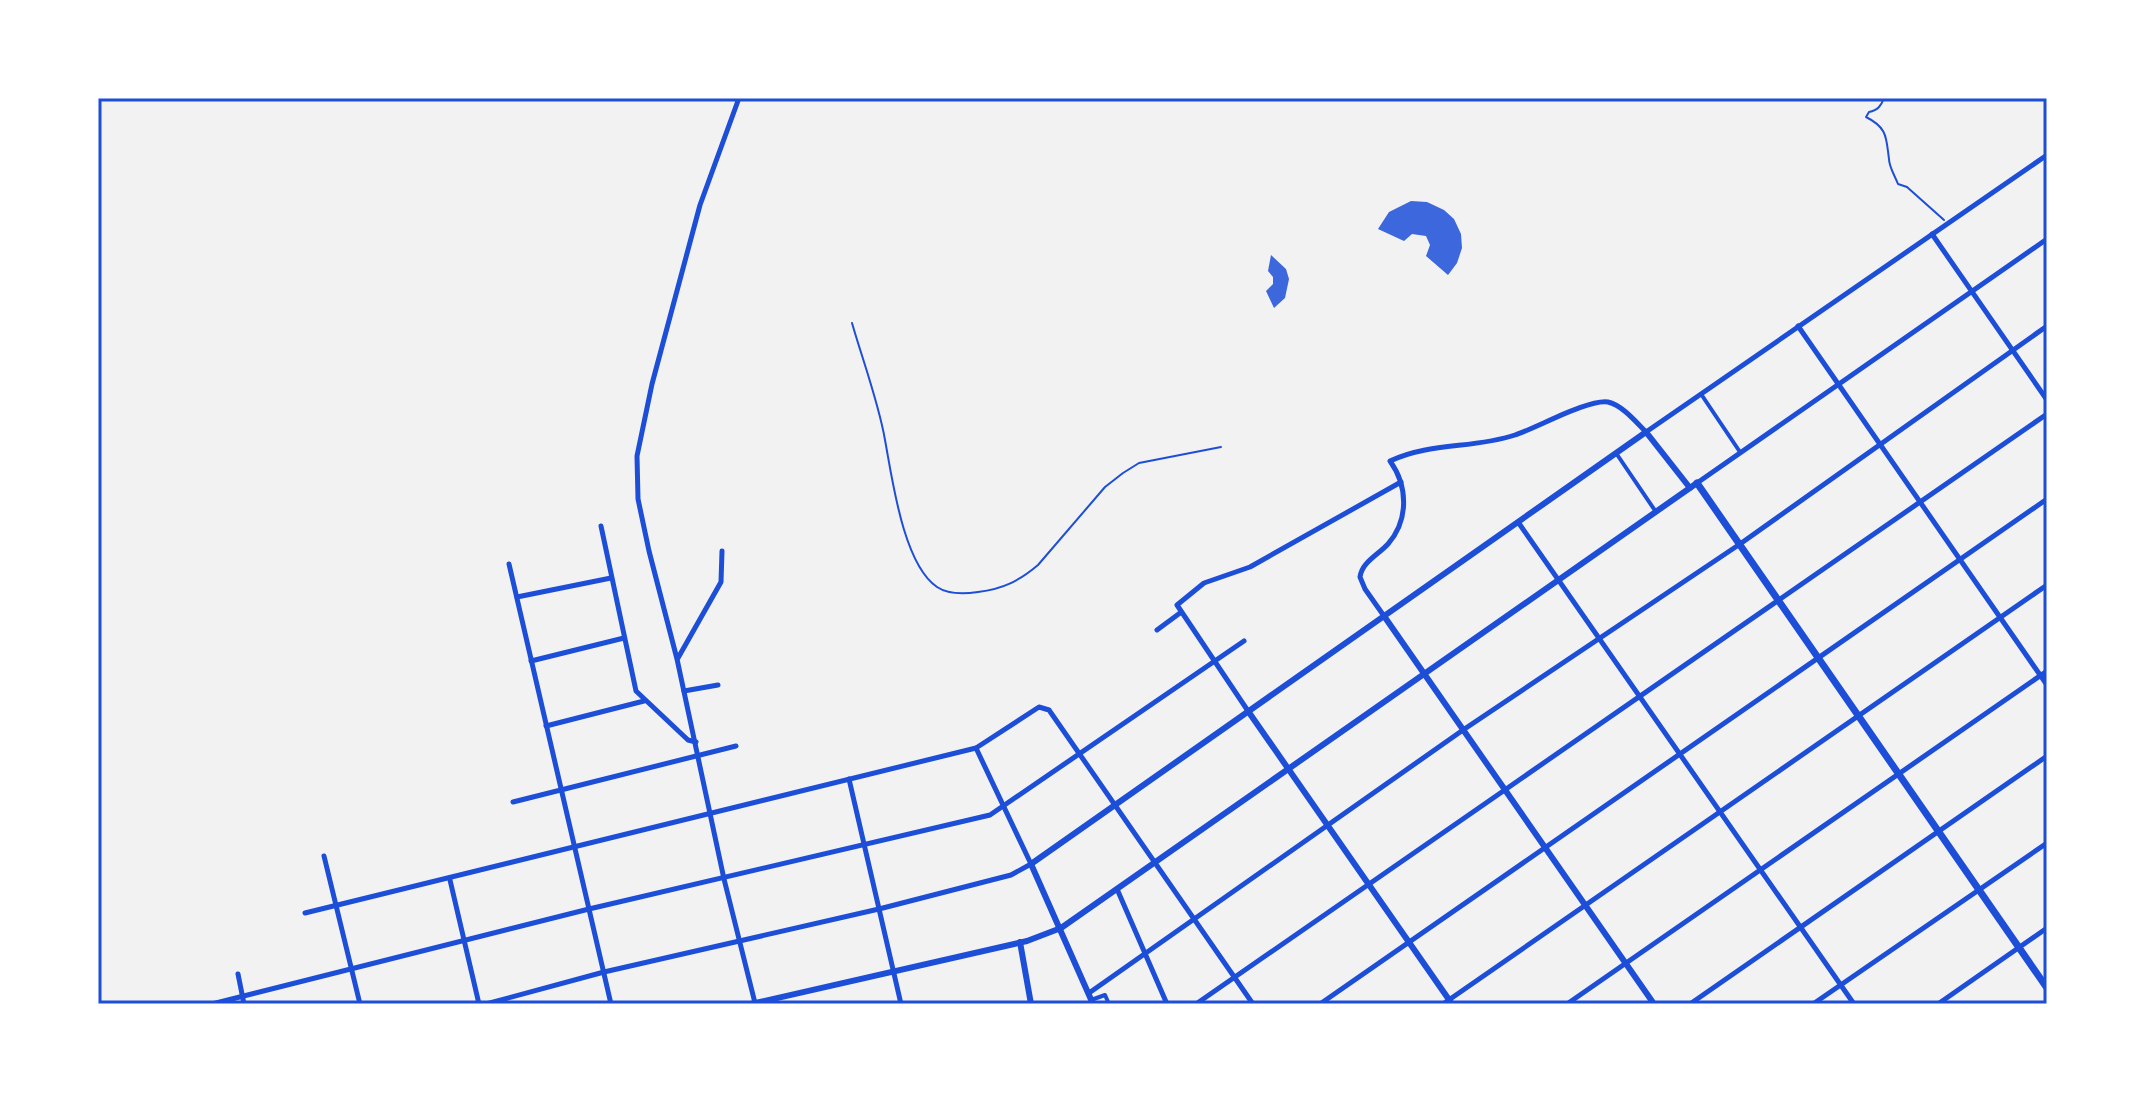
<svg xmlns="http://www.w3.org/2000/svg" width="2145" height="1102" viewBox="0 0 2145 1102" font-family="Literata,serif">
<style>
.building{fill:#3d67dc}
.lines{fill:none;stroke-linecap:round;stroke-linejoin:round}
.path{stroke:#1d4ed8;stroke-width:2}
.pedestrian{stroke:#1d4ed8;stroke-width:4}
.minor{stroke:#1d4ed8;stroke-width:5}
.tertiary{stroke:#1d4ed8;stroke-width:6}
.secondary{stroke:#1d4ed8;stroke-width:7}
.neatline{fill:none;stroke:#1d4ed8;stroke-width:3}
</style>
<rect width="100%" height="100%" fill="#f2f2f2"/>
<!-- building -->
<g class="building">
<polygon points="1411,201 1427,202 1444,210 1454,219 1461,234 1462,248 1457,263 1448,275 1426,256 1430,245 1426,236 1412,234 1404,241 1378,229 1389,212"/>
<polygon points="1271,255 1286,269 1289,279 1285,298 1274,308 1266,291 1273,284 1273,277 1268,271"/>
</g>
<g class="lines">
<!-- path -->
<g class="path">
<path d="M1884,98C1881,106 1878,110 1869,112L1866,117C1888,128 1886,138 1889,159C1889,167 1895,176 1898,184L1907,187L1944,220"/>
<path d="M852,323C862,358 879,404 885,440C892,477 903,564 937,587C949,595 965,594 978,592C1003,589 1019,581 1038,565L1105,487L1123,473L1139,463L1221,447"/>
</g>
<!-- pedestrian -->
<g class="pedestrian">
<polyline points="1701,394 1740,452"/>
<polyline points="1616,453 1656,512"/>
<polyline points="1091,1000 1105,995 1109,1004"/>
</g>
<!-- minor -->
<g class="minor">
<polyline points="739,98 700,205 652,384 637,456 638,499 649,551 677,659 724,879 755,1003"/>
<polyline points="1932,234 2047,400"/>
<polyline points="1798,326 2047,685"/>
<polyline points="1697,483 2047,239"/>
<polyline points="1518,522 1854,1004"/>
<polyline points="601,526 636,691 688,740 696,742"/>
<polyline points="509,564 611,1004"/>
<polyline points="517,597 611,578"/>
<path d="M1384,616L1365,589L1360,577C1362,562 1378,555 1388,544C1409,520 1408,486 1390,461C1430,442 1473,449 1515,435C1537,428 1588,399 1608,402C1622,405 1636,422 1646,432L2047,155"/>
<polyline points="1157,630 1180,613"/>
<polyline points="678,658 721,582 722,551"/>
<polyline points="531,661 624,638"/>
<polyline points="684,691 718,685"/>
<polyline points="1248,711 1177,605 1204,583 1250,567 1401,482"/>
<polyline points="546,726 644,701"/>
<polyline points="849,779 901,1004"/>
<polyline points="513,802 736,746"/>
<polyline points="324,856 360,1004"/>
<polyline points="450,880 479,1004"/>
<polyline points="1117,889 1167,1004"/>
<polyline points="305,913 976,748 1039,707 1049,710 1253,1004"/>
<polyline points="238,974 244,1004"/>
<polyline points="1089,993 1463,730 1740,544 2047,326"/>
<polyline points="212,1004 589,909 990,815 1244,641"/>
<polyline points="486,1004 604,972 879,909 1011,875 1031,864 976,748"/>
<polyline points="1196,1004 2047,414"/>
<polyline points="1320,1004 2047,499"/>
<polyline points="1443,1004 2047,585"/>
<polyline points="1567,1004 2047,671"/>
<polyline points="1690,1004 2047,756"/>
<polyline points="1813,1004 2047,843"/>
<polyline points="1938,1004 2047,928"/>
</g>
<!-- tertiary -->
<g class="tertiary">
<polyline points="1384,616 1654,1004"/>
<polyline points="1248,711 1452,1004"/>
<polyline points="1020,942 1031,1004"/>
<polyline points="751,1004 1027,941 1061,928 1697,483"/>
<polyline points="1093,1004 1031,864 1646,432 1690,488"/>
</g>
<!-- secondary -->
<polyline class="secondary" points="1697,483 2047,988"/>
</g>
<!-- border -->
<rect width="2145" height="1102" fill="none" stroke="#ffffff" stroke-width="200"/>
<rect x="100" y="100" width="1945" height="902" class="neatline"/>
</svg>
